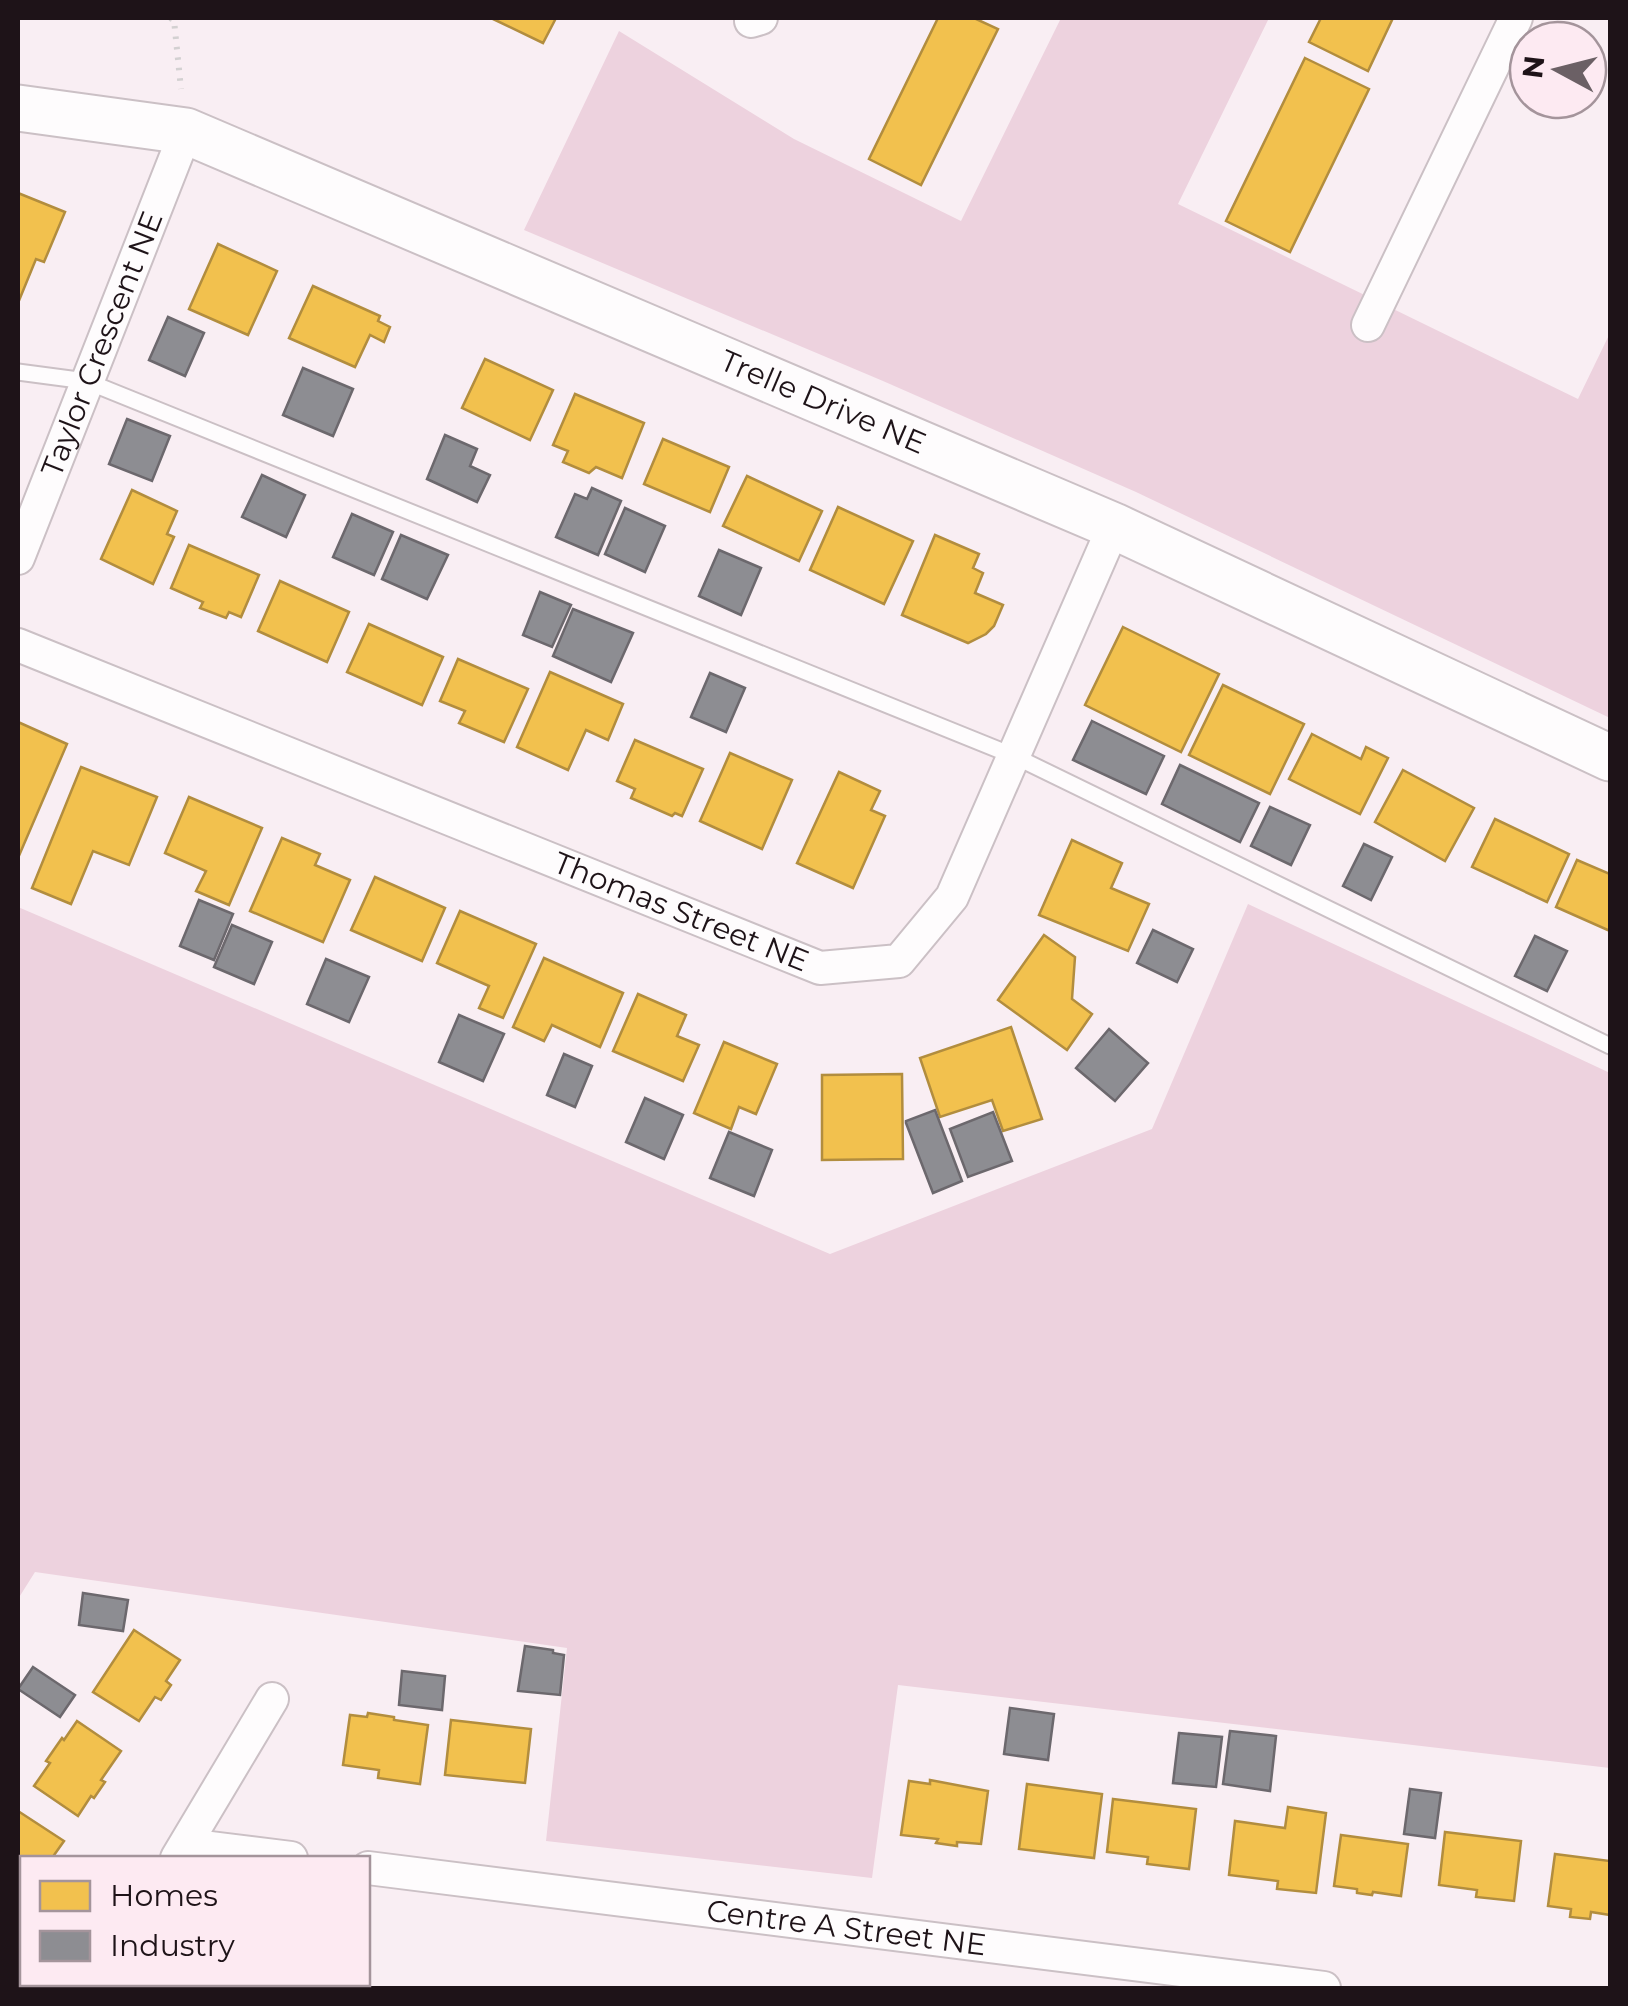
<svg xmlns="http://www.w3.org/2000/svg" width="1628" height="2006" viewBox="0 0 1628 2006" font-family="Montserrat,sans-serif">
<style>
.green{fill:#edd2de}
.homes{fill:#f2c14e;stroke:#b28d3e;stroke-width:2.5}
.industry{fill:#8d8d92;stroke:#6c686d;stroke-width:2.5}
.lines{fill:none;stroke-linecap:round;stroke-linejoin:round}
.lane-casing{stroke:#cbc0c5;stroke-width:19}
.street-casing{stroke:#cbc0c5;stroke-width:36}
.secondary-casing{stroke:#cbc0c5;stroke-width:49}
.path{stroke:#d3d0d1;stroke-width:6;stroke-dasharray:2.5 8;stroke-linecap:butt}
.lane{stroke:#fefcfd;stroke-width:15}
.street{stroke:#fefcfd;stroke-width:32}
.secondary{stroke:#fefcfd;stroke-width:45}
.labels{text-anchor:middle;stroke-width:10;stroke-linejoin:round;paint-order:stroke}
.street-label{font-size:30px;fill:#1e1318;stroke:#fdeaf2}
</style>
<rect width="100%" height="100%" fill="#f9eef3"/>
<!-- green -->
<g class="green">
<polygon points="1061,18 1269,18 1178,204 1578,399 1610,333 1610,718 1136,492 883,381 524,230 619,31 794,139 961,221"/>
<polygon points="1248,904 1610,1073 1610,1768 898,1685 872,1878 546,1841 567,1648 35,1572 18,1599 18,907 830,1254 1152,1129"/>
</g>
<!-- homes -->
<g class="homes">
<polygon points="491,18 556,18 543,43"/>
<polygon points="938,18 974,18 998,29 921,185 869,159"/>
<polygon points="1321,18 1393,18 1368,71 1309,42"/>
<polygon points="1305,58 1369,89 1290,252 1226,221"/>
<polygon points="18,193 65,212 44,262 36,259 18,303"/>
<polygon points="218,244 277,271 248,335 189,309"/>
<polygon points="313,286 380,316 378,321 390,327 384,342 370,335 355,367 289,338"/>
<polygon points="485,359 553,390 530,440 462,408"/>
<polygon points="575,394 644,423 622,478 596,467 589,473 563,462 568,451 553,445"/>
<polygon points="663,439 729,467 710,512 644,484"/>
<polygon points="747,476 822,511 799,561 723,526"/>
<polygon points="132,490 177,511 167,534 174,537 153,584 101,559"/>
<polygon points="838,507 913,541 884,604 810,570"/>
<polygon points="935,535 979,554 973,568 983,573 975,593 1003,605 994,626 986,634 968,643 902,615"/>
<polygon points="189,545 259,575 241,617 229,612 226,618 200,608 203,602 171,588"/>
<polygon points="280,581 349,612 327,662 258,631"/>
<polygon points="369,624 443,657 422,705 347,672"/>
<polygon points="1123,627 1219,674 1181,752 1085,705"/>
<polygon points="458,659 528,689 504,742 459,723 465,711 440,701"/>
<polygon points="550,672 623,704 608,740 586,730 568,770 517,747"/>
<polygon points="1223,685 1304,724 1270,794 1189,755"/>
<polygon points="18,722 67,744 18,858"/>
<polygon points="1312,734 1361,759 1366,747 1388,758 1360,814 1289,779"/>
<polygon points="635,740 703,769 682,816 675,813 672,816 631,798 635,789 617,781"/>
<polygon points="730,753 792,780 762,849 700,821"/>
<polygon points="81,767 157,797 129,865 93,851 71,904 32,888"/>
<polygon points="1403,770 1474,808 1445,861 1375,822"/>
<polygon points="839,772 880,791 871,810 885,816 853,888 797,863"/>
<polygon points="189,797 262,828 229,905 196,891 206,871 165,853"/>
<polygon points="1495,819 1569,854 1547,902 1472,867"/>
<polygon points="282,838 320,854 315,865 350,880 323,942 250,911"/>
<polygon points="1072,840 1122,863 1111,888 1149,904 1128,951 1039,915"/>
<polygon points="1577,860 1610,874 1610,931 1556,907"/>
<polygon points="375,877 445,908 422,961 351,930"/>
<polygon points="460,911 536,944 503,1018 479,1008 489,986 437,963"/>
<polygon points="1044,935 1075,957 1072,999 1092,1014 1067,1050 998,1000"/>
<polygon points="544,958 623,993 600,1047 552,1025 544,1041 513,1027"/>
<polygon points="638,994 686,1015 677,1036 699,1045 683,1081 613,1051"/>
<polygon points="1011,1027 1042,1119 1003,1131 992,1100 940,1117 920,1058"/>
<polygon points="724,1042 777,1064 756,1114 739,1107 731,1129 694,1113"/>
<polygon points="902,1074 903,1159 822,1160 822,1075"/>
<polygon points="134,1630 180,1660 166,1681 171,1685 161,1700 155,1697 139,1721 93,1692"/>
<polygon points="368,1713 394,1717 394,1720 428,1725 420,1784 378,1778 379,1770 343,1765 350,1715 367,1717"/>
<polygon points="451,1720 531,1729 525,1783 445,1775"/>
<polygon points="77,1721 121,1751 101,1780 105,1782 94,1798 91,1796 78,1816 34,1786 50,1763 46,1761 62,1738 64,1740"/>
<polygon points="930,1780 988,1791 981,1844 957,1842 957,1846 936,1843 938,1839 901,1835 909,1781 930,1784"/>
<polygon points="1027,1784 1102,1794 1094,1858 1019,1849"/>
<polygon points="1113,1799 1196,1809 1189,1869 1147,1864 1148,1857 1107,1852"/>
<polygon points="1288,1807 1326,1813 1316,1893 1277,1889 1278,1881 1229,1875 1235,1821 1285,1828"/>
<polygon points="18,1811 64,1841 52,1858 22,1858 22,1905 19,1910"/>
<polygon points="1445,1832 1521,1841 1514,1901 1476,1897 1477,1890 1439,1885"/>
<polygon points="1341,1835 1408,1844 1401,1896 1373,1892 1372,1895 1357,1893 1357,1889 1334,1886"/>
<polygon points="1555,1854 1610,1861 1610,1915 1591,1912 1590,1919 1570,1917 1571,1909 1548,1906"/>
</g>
<!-- industry -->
<g class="industry">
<polygon points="168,317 204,333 185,376 149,360"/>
<polygon points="303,368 353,389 333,436 283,415"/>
<polygon points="127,419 170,436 152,481 109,464"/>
<polygon points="445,435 477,449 470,466 490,475 477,502 427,479"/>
<polygon points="262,475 305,495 286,537 242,517"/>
<polygon points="592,488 621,501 598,555 556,537 575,494 587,499"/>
<polygon points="625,508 665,526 645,572 605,554"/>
<polygon points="352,514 393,532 374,575 333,557"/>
<polygon points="401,535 448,555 427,599 382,579"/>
<polygon points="719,550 761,568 741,615 699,596"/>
<polygon points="540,592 571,605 552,647 523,635"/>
<polygon points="573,609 633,633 611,682 553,656"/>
<polygon points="710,673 745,688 726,732 691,717"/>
<polygon points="1092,721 1164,756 1146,794 1073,760"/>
<polygon points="1180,765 1259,803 1240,842 1162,804"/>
<polygon points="1270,807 1310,825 1291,865 1251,846"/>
<polygon points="1364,844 1392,857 1371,900 1343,886"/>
<polygon points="199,900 233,914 214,960 180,946"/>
<polygon points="232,925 272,942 254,984 214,967"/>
<polygon points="1153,930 1193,949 1177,982 1137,963"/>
<polygon points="1535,936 1567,951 1547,991 1515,976"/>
<polygon points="326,959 369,977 349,1022 307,1004"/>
<polygon points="459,1015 504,1034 483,1081 439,1062"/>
<polygon points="1109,1029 1148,1063 1115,1101 1076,1068"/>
<polygon points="564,1054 592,1066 575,1107 547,1095"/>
<polygon points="645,1098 683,1115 664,1159 626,1142"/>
<polygon points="935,1110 962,1181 933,1193 906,1123 906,1121"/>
<polygon points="993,1112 1012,1161 968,1177 950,1129"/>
<polygon points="729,1132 772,1150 754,1196 710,1178"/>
<polygon points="83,1593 128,1600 123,1631 79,1625"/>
<polygon points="525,1646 553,1650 553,1653 564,1655 560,1695 518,1691"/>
<polygon points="33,1667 75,1695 60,1717 18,1689"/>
<polygon points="402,1671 445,1676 442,1710 399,1705"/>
<polygon points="1010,1708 1054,1714 1048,1760 1004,1754"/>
<polygon points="1230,1731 1276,1736 1270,1791 1223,1784"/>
<polygon points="1179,1733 1222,1737 1216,1787 1173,1783"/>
<polygon points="1410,1789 1441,1793 1435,1838 1404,1834"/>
</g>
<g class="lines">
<!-- lane casing -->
<g class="lane-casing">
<polyline id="lane" points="18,372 86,381 1014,756 1610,1046"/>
</g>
<!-- street casing -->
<g class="street-casing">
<g id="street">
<polyline points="751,21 761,18"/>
<polyline points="1368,325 1516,18"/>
<path id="s1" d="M18,558L186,131"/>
<path id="s2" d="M18,645L820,968L899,961L952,897L1114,526"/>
<polyline points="186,1845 291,1858"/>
<polyline points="177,1858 272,1699"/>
<path id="s3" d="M368,1868L1324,1988"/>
<polyline points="91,1988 94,1984"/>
</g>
</g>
<!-- secondary casing -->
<g class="secondary-casing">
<g id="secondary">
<path id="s4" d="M18,108L186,131L1114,526L1610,758"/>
</g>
</g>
<!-- path -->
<polyline class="path" points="170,18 174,20 181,89"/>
<!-- lane -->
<use href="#lane" class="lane"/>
<!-- street -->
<use href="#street" class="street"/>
<!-- secondary -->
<use href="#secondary" class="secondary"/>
</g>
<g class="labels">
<!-- street labels -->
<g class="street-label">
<text dy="10" stroke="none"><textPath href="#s1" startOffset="230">Taylor Crescent NE</textPath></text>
<text dy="10" stroke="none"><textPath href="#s4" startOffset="862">Trelle Drive NE</textPath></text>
<text dy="10" stroke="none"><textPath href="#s2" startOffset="715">Thomas Street NE</textPath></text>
<text dy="10" stroke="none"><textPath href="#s3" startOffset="482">Centre A Street NE</textPath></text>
</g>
</g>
<!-- border -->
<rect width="1628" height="2006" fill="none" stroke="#1e1318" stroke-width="40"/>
<!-- legend -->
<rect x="20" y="1856" width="350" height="130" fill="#fdeaf2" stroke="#a4949b" stroke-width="2.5"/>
<rect x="40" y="1881" width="50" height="30" fill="#f2c14e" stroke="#a4949b" stroke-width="2.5"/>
<text x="110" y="1906" font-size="30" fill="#1e1318">Homes</text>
<rect x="40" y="1931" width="50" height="30" fill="#8d8d92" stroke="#a4949b" stroke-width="2.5"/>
<text x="110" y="1956" font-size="30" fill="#1e1318">Industry</text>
<!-- north arrow -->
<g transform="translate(1558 70) rotate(277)"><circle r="48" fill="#fdeaf2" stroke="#a4949b" stroke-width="2.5"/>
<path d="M0-8L18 38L0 25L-18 38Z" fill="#6b6065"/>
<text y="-15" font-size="28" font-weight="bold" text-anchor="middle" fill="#1e1318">N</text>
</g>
</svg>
